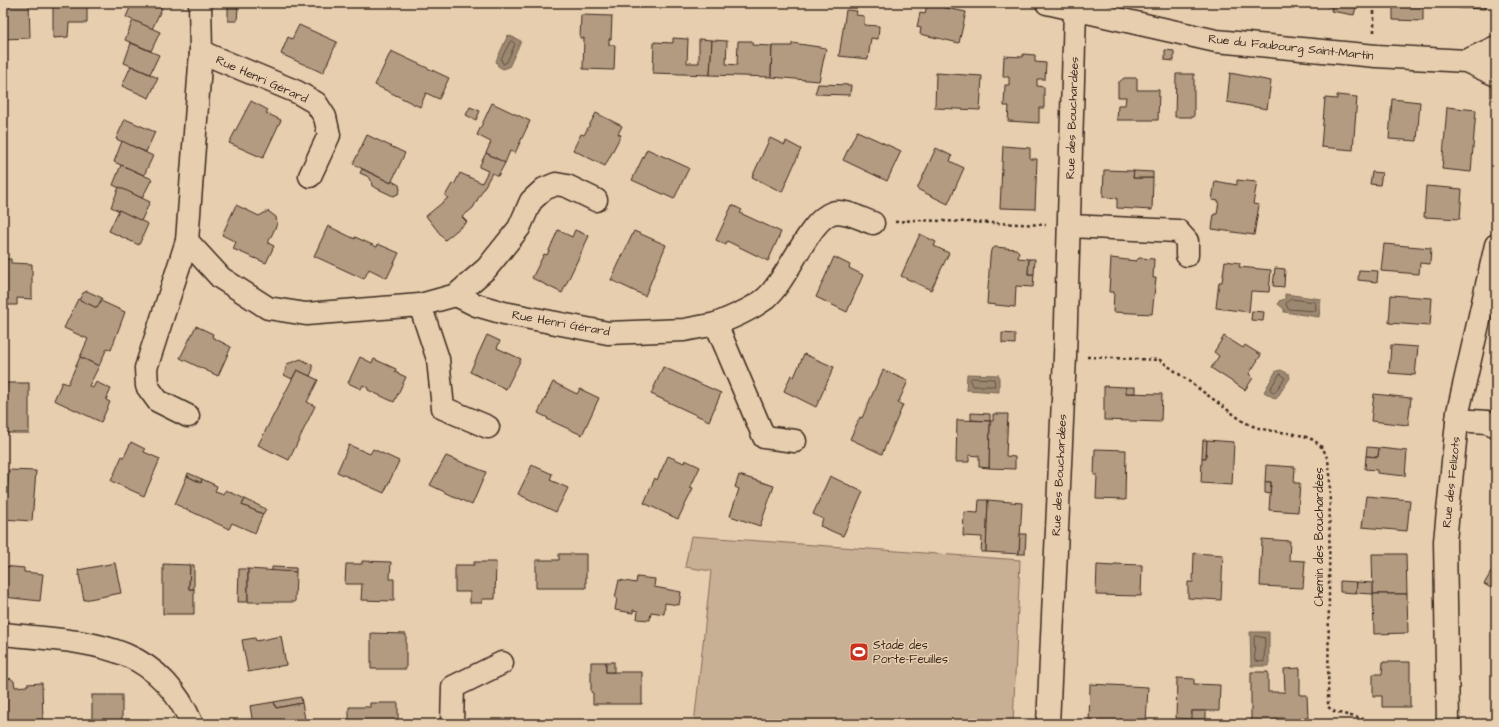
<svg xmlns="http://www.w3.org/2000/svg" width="1499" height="727" viewBox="0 0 1499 727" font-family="'Architects Daughter',sans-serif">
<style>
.green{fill:#c8b095;stroke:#826d5a}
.water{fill:#9c8871;stroke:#756250}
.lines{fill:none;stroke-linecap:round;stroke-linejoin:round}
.shore{stroke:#62503f;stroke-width:1}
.building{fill:#b39b82;stroke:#3b2a1e}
.minor-casing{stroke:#3b2a1e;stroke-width:25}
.tertiary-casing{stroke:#3b2a1e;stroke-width:25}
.path{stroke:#3b2a1e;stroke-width:2.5;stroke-dasharray:3 3;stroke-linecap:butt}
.minor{stroke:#e7ceaf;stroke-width:22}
.tertiary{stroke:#e7ceaf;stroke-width:22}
.labels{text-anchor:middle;stroke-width:3;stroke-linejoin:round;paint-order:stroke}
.street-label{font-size:12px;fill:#3b2a1e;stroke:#e7ceaf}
.poi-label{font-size:12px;fill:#3b2a1e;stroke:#e7ceaf;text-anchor:start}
</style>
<rect width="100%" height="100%" fill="#e7ceaf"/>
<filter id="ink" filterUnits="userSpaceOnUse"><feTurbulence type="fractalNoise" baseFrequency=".025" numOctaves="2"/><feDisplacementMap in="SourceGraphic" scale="8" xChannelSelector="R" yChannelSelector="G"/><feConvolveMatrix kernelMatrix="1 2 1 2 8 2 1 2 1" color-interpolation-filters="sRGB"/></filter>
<g filter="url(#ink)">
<!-- green -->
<polygon class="green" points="691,536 1020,560 1013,724 694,724 711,571 685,567"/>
<!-- water -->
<g class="water">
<polygon points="508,35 521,41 509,67 503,69 498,66 496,61"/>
<polygon points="1285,294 1321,299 1319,317 1284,312 1284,309 1278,304 1279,301 1285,299"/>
<polygon points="1281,370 1289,374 1290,378 1276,399 1264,392 1276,371"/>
<polygon points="967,374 999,375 999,392 966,390"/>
<polygon points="1250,632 1269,632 1269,666 1251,666"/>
</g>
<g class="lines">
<!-- shore -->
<g class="shore">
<polygon points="512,41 515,44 507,62 503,64 501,59 510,42"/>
<polygon points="1291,299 1315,302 1316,311 1288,309 1286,304"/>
<polygon points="1281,374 1285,378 1275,392 1273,393 1270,389 1279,375"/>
<polygon points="972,378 994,379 995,386 972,386 970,380"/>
<polygon points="1256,636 1265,638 1264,662 1255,661 1254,638"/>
</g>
</g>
<!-- building -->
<g class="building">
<polygon points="3,3 29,3 30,38 3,39"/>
<polygon points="53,3 87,3 87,23 69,23 68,37 53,38"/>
<polygon points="132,3 151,3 162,8 152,29 126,17"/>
<polygon points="1310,3 1357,3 1354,15 1331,11 1332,7"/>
<polygon points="1393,3 1423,3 1423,21 1393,20"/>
<polygon points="1458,3 1486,3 1486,9 1458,8"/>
<polygon points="927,4 966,12 959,43 920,34 921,28 917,27 920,13 925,14"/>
<polygon points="228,7 238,7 237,21 228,21"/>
<polygon points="846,10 857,11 856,15 864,16 864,25 879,26 878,39 871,38 868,59 839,56"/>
<polygon points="581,15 612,16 611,39 609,39 609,45 615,45 614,70 583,69 584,38 580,38"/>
<polygon points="133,20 160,32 151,51 125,40"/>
<polygon points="299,25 337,42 323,73 281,54 288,37 292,39"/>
<polygon points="673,38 688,39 687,63 699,63 699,39 712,40 710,75 653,73 654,42 673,43"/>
<polygon points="712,40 727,41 726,64 737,65 738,41 752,41 752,45 772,46 771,77 710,75"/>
<polygon points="131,43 159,55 150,74 124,63"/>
<polygon points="792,43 826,48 819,81 771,77 772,46 792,46"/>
<polygon points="1165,50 1174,51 1174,61 1165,60"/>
<polygon points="391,51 449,78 439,99 426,93 420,107 375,85"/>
<polygon points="1023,54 1035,55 1035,62 1046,63 1045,79 1037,79 1037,86 1044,87 1044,108 1039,108 1039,123 1008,121 1009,106 1004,106 1005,85 1009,85 1009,77 1003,77 1004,56 1023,57"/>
<polygon points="131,66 158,78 149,98 122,86"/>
<polygon points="936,73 982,76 980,110 935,108"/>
<polygon points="1230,73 1271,81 1267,109 1227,102"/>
<polygon points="1176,74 1194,74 1194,117 1175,117"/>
<polygon points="1124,78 1137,78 1137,90 1159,90 1158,120 1117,120 1118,105 1125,105 1126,97 1118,97 1118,83"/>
<polygon points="818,84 851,85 850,95 815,94"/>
<polygon points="1337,95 1357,97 1353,150 1321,147 1325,98 1337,99"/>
<polygon points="1392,99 1420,102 1417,141 1389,139"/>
<polygon points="251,101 268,110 266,113 281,120 263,158 229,143"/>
<polygon points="492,103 530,121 515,153 510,151 505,163 486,153 491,142 477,135"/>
<polygon points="470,107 480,111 476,120 466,115"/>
<polygon points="1447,107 1476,110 1471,172 1442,169"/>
<polygon points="596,113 622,126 618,134 621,135 605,166 573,150 581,134 584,135"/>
<polygon points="125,119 155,132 146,152 116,139"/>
<polygon points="857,131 901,151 887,181 843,160"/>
<polygon points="367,135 405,153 391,183 353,164"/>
<polygon points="770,138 785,145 786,141 801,149 782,192 752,177"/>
<polygon points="122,141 153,156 144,175 114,162"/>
<polygon points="1003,146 1030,148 1030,159 1037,159 1035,209 1000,208"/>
<polygon points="936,148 952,156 950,161 964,168 948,204 917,189"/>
<polygon points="647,149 689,168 674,199 632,180"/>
<polygon points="486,153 505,163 498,176 492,173 473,208 462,217 467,222 445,240 426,216 448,198 445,196 452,184 454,185 460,173 482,183 488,171 479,167"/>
<polygon points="121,165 152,179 142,198 113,185"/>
<polygon points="362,169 391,183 392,181 399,185 400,190 398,194 393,196 372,186 371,180 369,177 360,173"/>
<polygon points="1104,170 1134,171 1133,178 1153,178 1152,210 1117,208 1117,198 1103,197"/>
<polygon points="1134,171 1153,172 1153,178 1133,178"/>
<polygon points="1372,172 1382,173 1380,185 1370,184"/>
<polygon points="1237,180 1257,182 1253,204 1259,205 1254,235 1212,229 1214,214 1217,214 1219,201 1212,200 1215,181 1237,185"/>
<polygon points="1426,186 1462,189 1460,219 1424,217"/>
<polygon points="119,187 150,202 141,221 111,207"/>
<polygon points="236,205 259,216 268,211 276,217 277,224 268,243 274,246 266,263 233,249 236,242 222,235"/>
<polygon points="732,205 742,210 740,213 781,232 768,261 727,241 726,245 716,240"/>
<polygon points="119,210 148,224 139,245 109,231"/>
<polygon points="328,226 355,239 355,237 377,247 378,244 399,253 387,278 369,269 364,279 314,256"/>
<polygon points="558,230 572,237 575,230 589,236 562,293 532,278 544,254 547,255"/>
<polygon points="634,231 666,245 645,296 611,280"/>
<polygon points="920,234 936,242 934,246 949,253 931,290 901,276"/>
<polygon points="1384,244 1431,248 1430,264 1420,263 1419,274 1381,271"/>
<polygon points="995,247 1016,249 1019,252 1018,258 1029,259 1028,274 1034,274 1033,287 1016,286 1015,307 987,304 990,257 991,250"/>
<polygon points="834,257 850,265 849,268 863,275 847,312 816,297"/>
<polygon points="1111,258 1136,261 1139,258 1154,259 1153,278 1156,278 1152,314 1113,312 1114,292 1109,292"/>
<polygon points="3,259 11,259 11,263 32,264 32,299 17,298 17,305 3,305"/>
<polygon points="1029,259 1035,259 1034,274 1028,274"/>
<polygon points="1225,261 1240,263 1239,267 1271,270 1269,292 1251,291 1249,312 1216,308 1219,282 1222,282"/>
<polygon points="1275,268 1285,269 1284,287 1273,286"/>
<polygon points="1359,270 1378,271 1377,282 1358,280"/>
<polygon points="87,291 102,298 97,308 79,300 83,293"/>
<polygon points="1391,295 1432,298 1430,326 1389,323"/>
<polygon points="78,299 97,308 101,301 125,312 111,350 107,348 99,366 80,357 88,339 64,328"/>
<polygon points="1252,311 1264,312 1263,321 1251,320"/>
<polygon points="196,326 213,334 212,337 231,347 218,376 180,358"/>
<polygon points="1002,333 1015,334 1015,344 1002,343"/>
<polygon points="487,335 500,341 497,348 521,359 506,389 470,372"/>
<polygon points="1224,336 1243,348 1245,345 1261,355 1249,374 1253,378 1245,390 1211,368 1219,356 1214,352"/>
<polygon points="1391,345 1418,347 1415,375 1389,373"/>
<polygon points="804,354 834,367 816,407 784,391 791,375 794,377"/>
<polygon points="80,357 99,366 89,386 93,388 96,382 111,389 106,400 110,402 101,422 54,400 62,382 68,384"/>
<polygon points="360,357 372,363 374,359 396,369 395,372 406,377 394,402 368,390 368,388 363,385 361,389 348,383"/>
<polygon points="301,359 312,365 313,369 310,376 297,370 292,379 284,375 287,364"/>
<polygon points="663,367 721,393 709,421 651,394"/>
<polygon points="297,370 318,380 307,402 315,406 289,460 258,445"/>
<polygon points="883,370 908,381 898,403 903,405 882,454 850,439 860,417 862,418"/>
<polygon points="553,382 577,394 580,389 599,398 582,435 547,419 548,418 538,413"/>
<rect x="3" y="383" width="26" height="50"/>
<polygon points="1104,386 1126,387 1126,393 1162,394 1161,422 1104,420"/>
<rect x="1126" y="387" width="9" height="6"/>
<polygon points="1374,394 1411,398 1408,425 1371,421"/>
<polygon points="971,413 990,414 990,421 971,420"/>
<polygon points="993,414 1008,414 1006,456 1015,457 1015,469 989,468 990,421 993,421"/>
<polygon points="957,420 990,421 989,468 979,467 979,456 969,455 969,462 956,462"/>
<polygon points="1203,440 1207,440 1206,458 1202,458"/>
<polygon points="1207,440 1234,442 1232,485 1201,483 1202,458 1206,458"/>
<polygon points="131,442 145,449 144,452 160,459 144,496 111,481 122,456 124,457"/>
<polygon points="349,445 370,454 373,449 399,461 384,493 337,472"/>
<polygon points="1367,447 1379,448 1378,457 1366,456"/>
<polygon points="1379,448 1407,451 1405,476 1377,473 1377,470 1365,469 1366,456 1378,457"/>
<polygon points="1095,449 1126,450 1125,500 1096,499 1097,475 1094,475"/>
<polygon points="446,456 486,472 472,505 430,485"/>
<polygon points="668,456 684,463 685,460 700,467 690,488 693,489 678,519 644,503 655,478 657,480"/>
<polygon points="532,465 552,474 550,480 568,488 556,512 518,494"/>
<polygon points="1266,465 1295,467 1294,483 1300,483 1298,512 1269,510 1271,482 1265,482"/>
<polygon points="9,470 36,471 32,521 3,519 3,494 7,494"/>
<polygon points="188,473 202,479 201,483 187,476"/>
<polygon points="739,475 774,486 760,526 730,516 739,489 735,487"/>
<polygon points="187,476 201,483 202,479 217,486 215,492 224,495 226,490 245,499 242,505 263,514 255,533 232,523 229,529 175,504"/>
<polygon points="830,476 863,492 843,536 820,526 823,519 813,514"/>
<polygon points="1265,482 1271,482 1270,494 1265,493"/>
<polygon points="1366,496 1410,500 1407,531 1362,527"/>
<polygon points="245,499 266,509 263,514 242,505"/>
<polygon points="979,500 988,500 986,552 981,552 982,537 963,536 964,512 978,513"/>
<polygon points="988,500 1022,503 1019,554 986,552"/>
<polygon points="1020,534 1026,534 1025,554 1019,554"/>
<polygon points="1262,539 1290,541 1289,560 1305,561 1303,588 1260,586"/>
<polygon points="1194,553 1223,555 1221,600 1188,598 1188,582 1193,582"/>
<polygon points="559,554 586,554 586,588 536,588 536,560 559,560"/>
<polygon points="1372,554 1406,554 1407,594 1373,594"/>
<polygon points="362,561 391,562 390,579 394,579 394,601 361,600 362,584 345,584 346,564 362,564"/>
<polygon points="474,562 496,562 495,599 482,599 482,603 470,603 470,592 455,592 455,565 474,565"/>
<polygon points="115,563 121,593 84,600 78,570"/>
<polygon points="163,564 190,565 189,589 194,589 194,614 163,614"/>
<polygon points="1114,564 1142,565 1141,596 1096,595 1097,565 1113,566"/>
<polygon points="1496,564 1496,591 1484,584"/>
<polygon points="190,565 194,565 194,589 189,589"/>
<polygon points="3,566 24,568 24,572 43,574 40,601 3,597"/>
<polygon points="272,567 296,568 296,572 272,572"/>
<polygon points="239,569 248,569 248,602 238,602"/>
<polygon points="248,569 296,572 295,602 248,602"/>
<polygon points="637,577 655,579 654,587 681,592 679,605 665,603 664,614 651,612 650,620 637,619 638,611 633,610 633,613 615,610 617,598 615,598 619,580 636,583"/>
<polygon points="1340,581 1357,582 1356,593 1340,592"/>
<polygon points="1357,582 1373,583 1373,594 1356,593"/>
<polygon points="1373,594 1407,594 1408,633 1374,634"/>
<polygon points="371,633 406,634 406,669 371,669"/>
<polygon points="281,636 286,665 248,672 242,640 255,638 256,641"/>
<polygon points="591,662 606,662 606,672 642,672 642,704 593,704 593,693 591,692"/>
<rect x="606" y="662" width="8" height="10"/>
<polygon points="1383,662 1410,662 1410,707 1382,707 1382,696 1373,696 1373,674 1382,674"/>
<polygon points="1300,668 1300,695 1307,695 1308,718 1303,718 1303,724 1285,724 1285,718 1277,718 1278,724 1251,724 1251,672 1268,672 1268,692 1285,692 1284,669"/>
<polygon points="10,678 14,681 15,687 27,686 27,684 42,683 43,724 7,724 5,682"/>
<polygon points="1177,678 1194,679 1194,684 1220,685 1219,711 1192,711 1192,719 1176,718"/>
<polygon points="1090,684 1148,687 1146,724 1089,724"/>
<rect x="92" y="695" width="30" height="29"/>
<polygon points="301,697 302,703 276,708 274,702"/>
<polygon points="274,702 276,708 302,703 306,724 253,724 250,706"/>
<polygon points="370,703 398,703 398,724 349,724 349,707 370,707"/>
<rect x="1192" y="711" width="14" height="8"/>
</g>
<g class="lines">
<!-- minor casing -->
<g class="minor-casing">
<g id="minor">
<polyline points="1047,3 1216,41 1376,56 1466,61 1496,75"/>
<polyline points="201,52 297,92 316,103 325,117 329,135 310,176"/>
<polyline points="1466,61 1496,47"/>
<polyline points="1069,226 1178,231 1187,241 1187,255"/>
<polyline points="187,241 221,278 268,308 306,314 420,305 438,359 443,408 488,427"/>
<polyline points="456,295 476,305 504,313 608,333 684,330 716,324 764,437 795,441"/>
<polyline points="420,305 456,295 487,268 519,228 531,201 544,189 556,184 567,186 596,200"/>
<path d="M716,324C733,317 750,310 765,299C788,280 808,221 832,213C845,209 861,219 873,223"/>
<polyline points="188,416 158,401 147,386 146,368 187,241 201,52 200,3"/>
<polyline points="1457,420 1487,422 1496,426"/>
<path d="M3,634C82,643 155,638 192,724"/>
<polyline points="452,724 453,687 502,663"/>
<polyline points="1048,724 1065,356 1075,10"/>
</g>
</g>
<!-- tertiary casing -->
<g class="tertiary-casing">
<polyline id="tertiary" points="1448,724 1445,541 1458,412 1496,245"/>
</g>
<!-- path -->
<g class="path">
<polyline points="1374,32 1374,3"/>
<polyline points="895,222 916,220 1046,225"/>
<path d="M1087,357L1160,360L1244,422C1249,424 1254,427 1259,428C1274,433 1304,432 1316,442C1327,450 1329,463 1330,475L1328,707L1335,712L1384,724"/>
</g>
<!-- minor -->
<use href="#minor" class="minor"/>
<!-- tertiary -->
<use href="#tertiary" class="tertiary"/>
</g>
</g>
<!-- icons -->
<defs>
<g id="stadium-square" transform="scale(1)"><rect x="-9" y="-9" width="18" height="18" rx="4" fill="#c8321e" stroke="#e7ceaf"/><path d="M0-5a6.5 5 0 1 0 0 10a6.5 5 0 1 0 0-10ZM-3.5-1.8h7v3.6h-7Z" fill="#fff"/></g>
</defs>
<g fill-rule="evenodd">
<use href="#stadium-square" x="859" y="652"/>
</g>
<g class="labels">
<!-- street labels -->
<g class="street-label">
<text transform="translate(1291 47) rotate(6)" y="4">Rue du Faubourg Saint-Martin</text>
<text transform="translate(262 79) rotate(24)" y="4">Rue Henri Gérard</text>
<text transform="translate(1072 118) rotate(-88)" y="4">Rue des Bouchardées</text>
<text transform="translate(561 323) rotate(10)" y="4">Rue Henri Gérard</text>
<text transform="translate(1059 475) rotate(-87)" y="4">Rue des Bouchardées</text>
<text transform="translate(1451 482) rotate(-84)" y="4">Rue des Felizots</text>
<text transform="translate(1319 537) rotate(-90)" y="4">Chemin des Bouchardées</text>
</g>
<!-- poi labels -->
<g class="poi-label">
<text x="873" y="649">Stade des<tspan x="873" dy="14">Porte-Feuilles</tspan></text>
</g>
</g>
<!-- margin -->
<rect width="1499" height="727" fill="none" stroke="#e7ceaf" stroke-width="16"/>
<rect x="8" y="8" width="1483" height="711" fill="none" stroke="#3b2a1e" stroke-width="1.5" filter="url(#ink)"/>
</svg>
